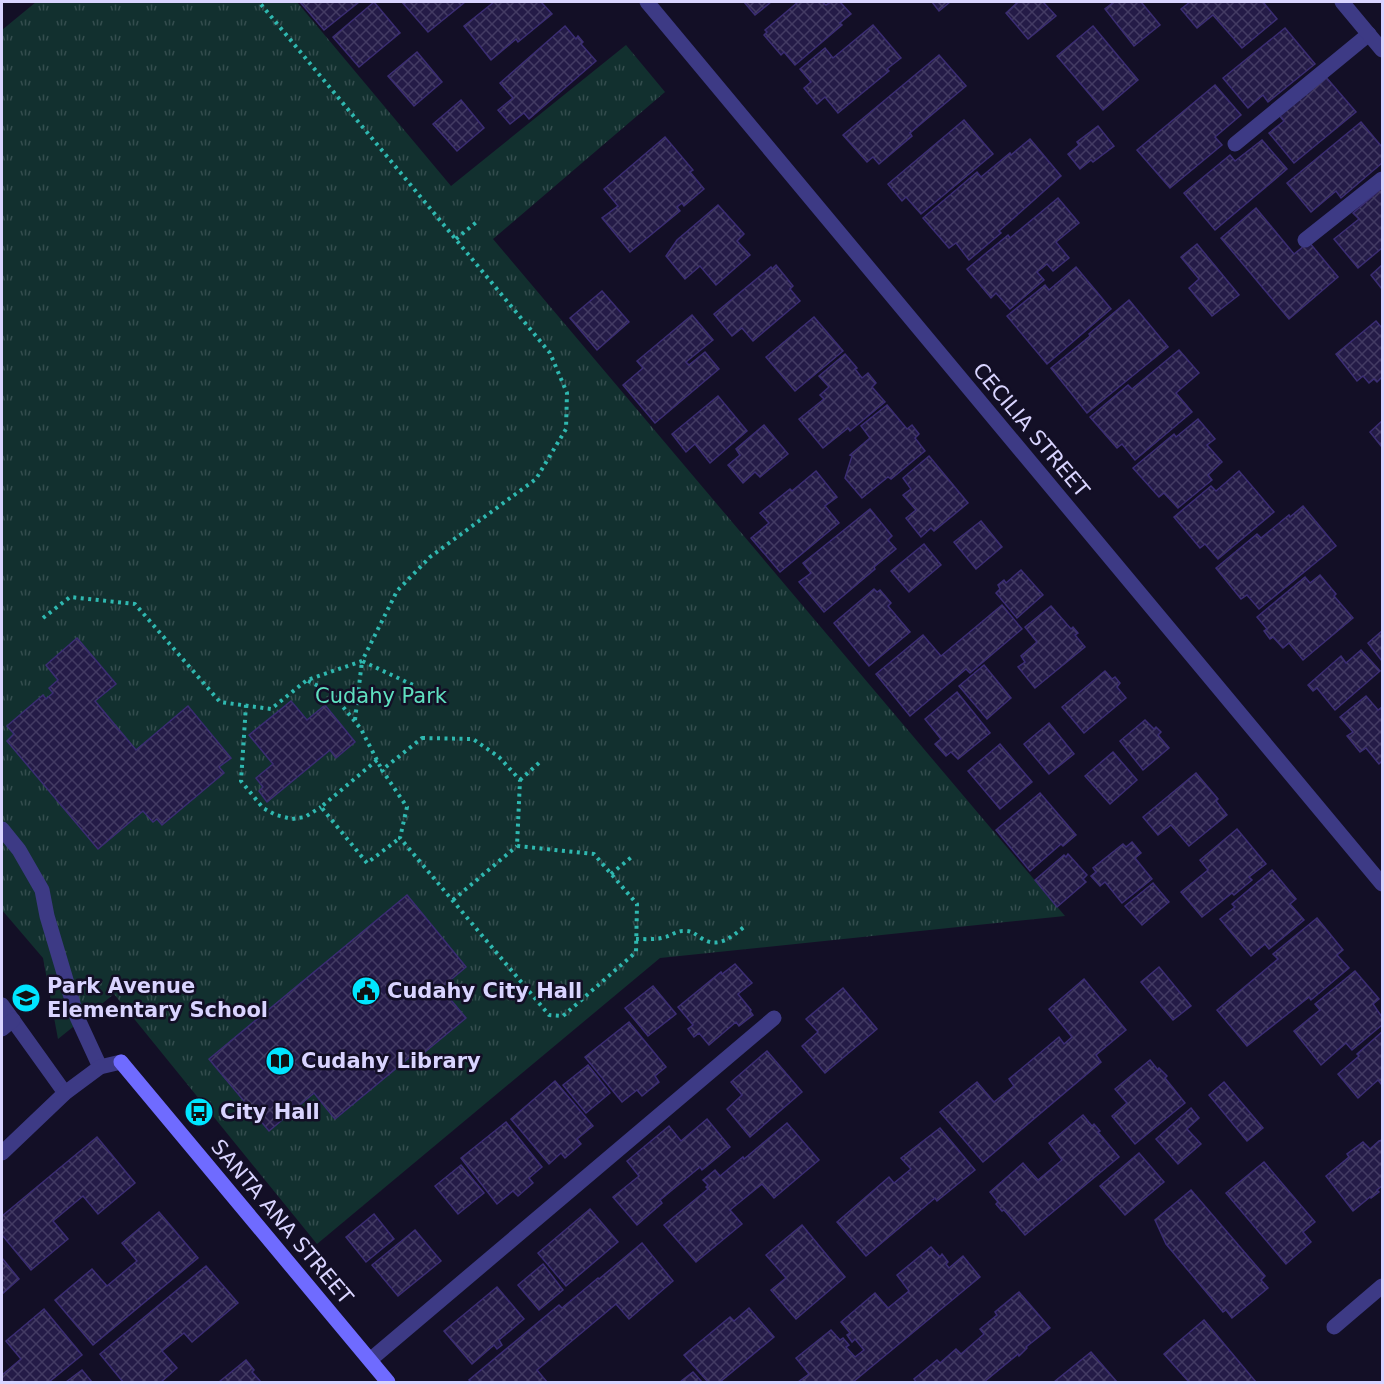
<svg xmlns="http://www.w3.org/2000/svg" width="1384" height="1384" viewBox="0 0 1384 1384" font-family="'DejaVu Sans',sans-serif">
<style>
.park{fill:url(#park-tufts)}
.building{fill:url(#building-cross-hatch);stroke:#3b2d73;stroke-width:1.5}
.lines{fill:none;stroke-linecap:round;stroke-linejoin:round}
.path{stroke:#2fb8b0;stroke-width:4;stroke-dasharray:3 4.5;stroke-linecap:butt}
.lane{stroke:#3d3a85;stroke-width:15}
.street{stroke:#3d3a85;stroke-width:15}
.secondary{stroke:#6f6bff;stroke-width:15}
.labels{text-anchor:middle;stroke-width:5;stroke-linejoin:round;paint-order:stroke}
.street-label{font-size:21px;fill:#d9d4ff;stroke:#130f26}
.park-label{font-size:21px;fill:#5fe0c0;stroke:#130f26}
.poi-label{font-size:21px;font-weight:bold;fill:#d9d4ff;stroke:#130f26;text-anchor:start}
</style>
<defs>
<pattern id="park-tufts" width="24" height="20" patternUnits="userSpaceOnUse" patternTransform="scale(1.5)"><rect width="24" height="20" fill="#12302f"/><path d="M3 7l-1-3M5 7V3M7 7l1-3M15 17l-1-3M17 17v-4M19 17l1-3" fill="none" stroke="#344d4e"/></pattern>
<pattern id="building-cross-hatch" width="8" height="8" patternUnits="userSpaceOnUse" patternTransform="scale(1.5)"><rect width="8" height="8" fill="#241b47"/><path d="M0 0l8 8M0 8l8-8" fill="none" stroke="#433b63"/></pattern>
</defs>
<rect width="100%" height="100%" fill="#130f26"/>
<!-- park -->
<polygon class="park" points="36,2 297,2 451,186 626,45 665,92 493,239 1065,916 660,958 317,1244 114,994 58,1039 43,958 2,910 2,30"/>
<!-- building -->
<g class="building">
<polygon points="300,2 359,2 324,30"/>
<polygon points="374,2 400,33 359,67 333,37"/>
<polygon points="402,2 465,2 428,32"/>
<polygon points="494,2 541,2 552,14 518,42 516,39 491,60 464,26"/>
<polygon points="744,2 771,2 755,15"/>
<polygon points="798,2 822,2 826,5 831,2 840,2 851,14 840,23 842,25 795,65 784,52 781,55 764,35 767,32 765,30"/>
<polygon points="932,2 950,2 939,11"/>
<polygon points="1018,2 1043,2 1056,16 1028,39 1006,13"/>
<polygon points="1114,2 1141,2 1160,25 1134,46 1105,9"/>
<polygon points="1190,2 1263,2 1277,19 1242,48 1213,15 1197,28 1181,9"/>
<polygon points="873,25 901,58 887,69 889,71 838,113 825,97 817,104 804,88 811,82 800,69 825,48 833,58"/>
<polygon points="565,26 576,39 578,36 583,42 581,44 596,61 529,119 524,113 510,124 498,110 513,98 500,83"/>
<polygon points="1093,26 1138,80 1103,110 1057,56"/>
<polygon points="1285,28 1315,64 1268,102 1263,95 1248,108 1223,78"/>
<polygon points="417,52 442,82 414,106 388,76"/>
<polygon points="939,55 966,86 910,133 912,136 879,164 873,157 867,162 843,135"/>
<polygon points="1325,76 1356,112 1294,163 1269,133 1284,121 1279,115"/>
<polygon points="1215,85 1241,115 1215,137 1222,145 1170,188 1137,150"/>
<polygon points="461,100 484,128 457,151 433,124"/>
<polygon points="964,120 993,154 921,214 906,197 902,201 888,184"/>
<polygon points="1361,122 1382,147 1382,163 1341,198 1336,191 1311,212 1287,183"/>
<polygon points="1098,126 1114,146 1093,162 1091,160 1080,169 1068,154 1079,145 1077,142"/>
<polygon points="665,137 693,170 690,172 704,189 684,206 682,203 677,207 680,211 630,252 602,218 618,206 604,189"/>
<polygon points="1030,139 1061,176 999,231 1001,233 969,260 956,243 949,248 923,218 977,172 981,177 1010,153 1011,155"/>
<polygon points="1262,140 1287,169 1215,230 1184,193 1230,155 1235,161"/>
<polygon points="1382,188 1382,248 1358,268 1334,239 1359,219 1353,213"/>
<polygon points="1058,198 1079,223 1056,242 1069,258 1053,271 1047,264 1037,272 1044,280 1010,309 996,293 991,298 967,269 1008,235 1010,238"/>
<polygon points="718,205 744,234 737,241 750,255 716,285 700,266 685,279 666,256 677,240"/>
<polygon points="1256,208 1294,254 1309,242 1338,277 1289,319 1221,238"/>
<polygon points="1197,244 1239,295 1212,316 1189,288 1199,279 1181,257"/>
<polygon points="776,265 793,286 790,289 800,301 753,341 742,328 732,336 714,314 771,267 772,269"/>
<polygon points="1382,265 1382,289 1371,275"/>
<polygon points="1076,267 1111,309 1047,364 1007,316 1045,285 1049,290"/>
<polygon points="602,291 629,322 597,350 570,318"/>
<polygon points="1129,300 1168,347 1087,413 1051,368 1090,336 1089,334"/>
<polygon points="692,315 713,340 686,362 689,365 705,352 719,369 655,423 623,385 643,368 637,361"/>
<polygon points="814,317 843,351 795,391 766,357"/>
<polygon points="1376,321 1382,328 1382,377 1377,382 1374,379 1369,383 1363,376 1357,381 1336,354"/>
<polygon points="1179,350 1199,373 1176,393 1192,412 1135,460 1122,444 1117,448 1090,417 1128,385 1132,389"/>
<polygon points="845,354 857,368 855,369 862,378 868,373 876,383 872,387 885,402 850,431 848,428 823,448 799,419 824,399 820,395 829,387 819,376"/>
<polygon points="718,396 747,431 710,463 695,444 686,452 672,434"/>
<polygon points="887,405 907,429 912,425 919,434 915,438 925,451 891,479 888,477 862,498 845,478 852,456 850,455 870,438 861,426"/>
<polygon points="1198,419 1215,439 1207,445 1222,462 1208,475 1212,480 1178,508 1164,493 1159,497 1133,468 1174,434 1176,437"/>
<polygon points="1382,421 1382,447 1370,432"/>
<polygon points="764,425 788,454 760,477 755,472 743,483 728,465 740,455 736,449"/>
<polygon points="929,456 968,503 934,531 931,528 921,537 906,518 916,510 903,495 911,489 903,478"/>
<polygon points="816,471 837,497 825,506 839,523 780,572 751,538 769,523 760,513 790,489 792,491"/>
<polygon points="1239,471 1274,512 1218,559 1205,544 1200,548 1174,517 1211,486 1216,491"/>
<polygon points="1303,506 1336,546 1259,609 1247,595 1241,599 1216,568 1257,534 1261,538 1289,515 1290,517"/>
<polygon points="870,509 892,536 888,540 896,549 874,567 875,569 824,612 799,582 811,573 803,563"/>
<polygon points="981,521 1002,547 976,569 954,542"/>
<polygon points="924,544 941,565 909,592 891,571"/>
<polygon points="1021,570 1043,595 1017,618 996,593 1000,589 998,585 1004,580 1006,583"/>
<polygon points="1320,575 1336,594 1334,596 1353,618 1303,660 1289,643 1283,648 1273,637 1270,639 1264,631 1267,629 1257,617 1305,577 1310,583"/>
<polygon points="874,589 877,592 880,590 891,603 888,606 910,632 869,666 834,623"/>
<polygon points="1002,605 1022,629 970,673 966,669 910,716 876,674 923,635 941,656"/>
<polygon points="1051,606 1071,629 1073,627 1078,633 1075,635 1085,647 1035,688 1018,667 1025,662 1021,656 1037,642 1025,627"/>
<polygon points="1382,631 1382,661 1368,643"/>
<polygon points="77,638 116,684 95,701 136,750 188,706 231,758 219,767 224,773 162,825 157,819 153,822 143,811 98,849 7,741 14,734 7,726 43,695 46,699 53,693 49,688 58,680 46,665"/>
<polygon points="1361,650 1380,671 1335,710 1317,688 1313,691 1308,685 1341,656 1346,663"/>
<polygon points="984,665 1011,698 987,719 959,686"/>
<polygon points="1105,671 1112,679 1115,677 1120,683 1117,687 1126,698 1084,733 1062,707"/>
<polygon points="957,692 990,733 958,759 951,752 946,756 935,744 941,739 925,719"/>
<polygon points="1366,696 1378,710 1382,707 1382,761 1379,764 1366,748 1360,752 1347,736 1353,732 1340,717"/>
<polygon points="291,701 307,720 325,705 355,742 336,758 330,750 267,802 259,791 263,787 256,778 273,764 249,735"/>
<polygon points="1145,720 1154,729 1156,727 1161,732 1158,735 1169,748 1143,770 1120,741"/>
<polygon points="1049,723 1074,754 1049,774 1024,744"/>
<polygon points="1000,744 1032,782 1000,809 968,771"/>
<polygon points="1113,752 1137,780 1110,804 1085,776"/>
<polygon points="1196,773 1218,799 1216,801 1227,815 1189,846 1171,825 1158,835 1143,817"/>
<polygon points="1040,793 1076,835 1063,846 1061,844 1030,871 996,830"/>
<polygon points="1237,829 1266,864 1249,877 1252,880 1234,895 1232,893 1202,917 1181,892 1208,870 1200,860"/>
<polygon points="1132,842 1141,853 1135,858 1152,879 1122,903 1105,882 1100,886 1091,876 1096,872 1093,868 1123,844 1126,847"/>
<polygon points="1068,854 1087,875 1083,879 1086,882 1057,907 1035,880 1064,855 1066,857"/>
<polygon points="1272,870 1296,899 1290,904 1304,920 1269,949 1265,944 1251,956 1220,919 1235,907 1232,904"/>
<polygon points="1153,883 1169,902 1142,925 1125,906"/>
<polygon points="407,895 466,967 441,988 466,1018 420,1056 416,1052 335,1119 314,1093 269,1131 209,1059"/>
<polygon points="1317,918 1343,950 1337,955 1349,968 1311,1000 1309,997 1247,1046 1217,1010 1278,959 1273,954"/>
<polygon points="735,964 752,983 738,994 751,1010 750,1011 753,1015 739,1026 736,1022 709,1045 699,1033 694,1037 688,1029 693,1025 678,1007 721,972 722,974"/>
<polygon points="1159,967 1191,1006 1173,1020 1141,982"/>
<polygon points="1355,971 1379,999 1373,1004 1382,1017 1382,1025 1352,1050 1346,1043 1321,1065 1294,1031 1320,1010 1315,1004"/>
<polygon points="1084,979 1126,1030 1096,1055 1101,1062 983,1162 940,1112 977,1082 994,1102 1014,1086 1009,1079 1059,1037 1064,1044 1072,1037 1049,1009"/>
<polygon points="653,986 676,1014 648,1036 625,1008"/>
<polygon points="843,988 877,1029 825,1073 802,1046 818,1032 806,1019"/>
<polygon points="629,1022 666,1067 655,1076 659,1082 642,1096 637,1090 622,1102 585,1057"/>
<polygon points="1382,1032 1382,1085 1378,1080 1358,1098 1338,1074 1359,1056 1357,1054"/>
<polygon points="767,1051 802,1092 750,1137 727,1109 742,1095 731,1082"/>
<polygon points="1150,1060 1158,1070 1159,1068 1167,1076 1165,1078 1185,1103 1135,1144 1112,1116 1127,1103 1115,1089"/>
<polygon points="588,1065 610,1093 586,1113 563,1085"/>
<polygon points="555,1081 593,1126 577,1139 581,1144 565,1158 561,1153 549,1164 511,1119"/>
<polygon points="1224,1082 1263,1128 1247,1141 1209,1095"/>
<polygon points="1191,1108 1199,1118 1187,1129 1201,1144 1178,1164 1156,1139"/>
<polygon points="1083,1115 1092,1126 1094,1124 1100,1131 1098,1132 1119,1157 1025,1235 1004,1210 1002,1211 996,1204 998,1202 990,1192 1023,1163 1038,1180 1062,1160 1049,1143"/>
<polygon points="707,1119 730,1147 702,1170 700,1167 660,1200 662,1203 637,1225 613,1197 639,1176 627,1161 669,1126 681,1141"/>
<polygon points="506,1122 542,1167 529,1178 533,1183 518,1196 513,1191 497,1204 461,1158"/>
<polygon points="787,1123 819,1160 774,1198 762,1184 730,1210 742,1224 696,1262 664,1225 708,1189 706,1187 708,1185 703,1180 715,1170 720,1176 743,1157 744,1159"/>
<polygon points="940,1128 975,1170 937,1201 935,1198 866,1256 837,1222 889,1177 894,1183 911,1169 901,1158"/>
<polygon points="97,1137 135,1183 98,1214 83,1196 53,1221 68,1239 31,1270 2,1235 2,1216"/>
<polygon points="1382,1140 1382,1186 1377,1190 1379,1192 1371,1198 1370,1197 1353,1211 1326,1176 1349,1157 1347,1154 1363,1142 1370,1149 1379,1141"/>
<polygon points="1139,1153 1164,1182 1125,1215 1100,1186"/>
<polygon points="1264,1162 1315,1222 1303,1232 1311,1242 1286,1264 1226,1193"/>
<polygon points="461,1165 484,1193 458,1214 435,1186"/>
<polygon points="1191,1190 1265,1276 1261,1280 1268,1288 1232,1318 1226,1310 1223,1312 1166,1244 1155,1220"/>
<polygon points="590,1209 618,1242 566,1286 538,1253"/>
<polygon points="159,1212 198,1258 93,1345 55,1300 92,1269 107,1286 137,1261 122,1243"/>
<polygon points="374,1214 394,1239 366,1262 346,1237"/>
<polygon points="802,1225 845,1277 796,1319 771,1290 786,1278 766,1255"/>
<polygon points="415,1230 441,1261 398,1296 372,1265"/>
<polygon points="642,1243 673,1281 629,1319 616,1304 537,1370 547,1382 472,1382 469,1380 559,1305 562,1308 598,1278 599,1279"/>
<polygon points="931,1247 940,1257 942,1254 948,1262 946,1264 949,1268 963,1256 980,1277 853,1382 798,1382 809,1374 796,1358 831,1330 840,1340 843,1338 849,1345 846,1347 855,1357 864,1350 855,1339 852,1342 847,1335 850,1333 841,1322 875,1293 888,1308 909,1291 897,1275"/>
<polygon points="2,1258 19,1279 2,1294"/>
<polygon points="543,1264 563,1290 539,1310 518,1285"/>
<polygon points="206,1266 238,1303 192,1342 184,1333 162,1351 177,1368 161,1382 123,1382 100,1354"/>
<polygon points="497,1287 524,1319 499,1340 502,1345 497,1349 494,1345 472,1364 444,1331"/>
<polygon points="1019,1292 1050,1328 1026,1347 1027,1348 1019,1356 1018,1354 984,1382 916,1382 914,1379 937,1360 940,1363 956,1349 961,1354 984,1334 980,1329 997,1315 995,1312"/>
<polygon points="749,1308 774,1337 720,1382 708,1382 684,1355 730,1317 734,1321"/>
<polygon points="44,1309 82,1355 49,1382 2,1382 2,1375 21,1359 6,1341"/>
<polygon points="1204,1320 1256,1382 1189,1382 1164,1354"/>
<polygon points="1091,1352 1117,1382 1054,1382"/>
<polygon points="246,1360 254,1370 252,1372 261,1382 219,1382"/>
<polygon points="82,1370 92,1382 66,1382"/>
<polygon points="693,1372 702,1382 680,1382"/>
</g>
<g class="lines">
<!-- path -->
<g class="path">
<polyline points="456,239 479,220"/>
<polyline points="43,618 70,597 135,604 220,702 271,709 307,680 362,661 397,591 430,557 536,479 566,429 567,393 550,353 259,2"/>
<polyline points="308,681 331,692 361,729 382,770"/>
<polyline points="246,705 241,781 263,808 276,815 292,819 305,817 321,807"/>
<polyline points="355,720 362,661 415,686"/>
<polygon points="422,738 473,739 499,757 520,780 517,846 594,854 637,904 636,952 563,1016 549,1015 400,838 407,807 382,770"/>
<polyline points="377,760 321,807 367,863 400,838"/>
<polyline points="520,780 541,761"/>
<polyline points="611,874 634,855"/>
<polyline points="453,900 517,846"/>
<path d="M636,939C645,939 656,940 665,937C671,936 676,931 683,931C691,930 695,934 701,938C718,949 730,938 744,927"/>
</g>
<!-- lane -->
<g class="lane">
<polyline points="1235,144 1369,34"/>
<polyline points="1305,240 1382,179"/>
<polyline points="2,829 19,850 42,890 47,916 77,1017 100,1067"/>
<polyline points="2,1005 65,1093"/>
<polyline points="2,1029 13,1020"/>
<polyline points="370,1360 774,1018"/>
</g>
<!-- street -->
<g class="street">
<polyline points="647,2 1382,884"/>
<polyline points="1342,2 1382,50"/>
<polyline points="2,1153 65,1093 100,1067 121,1062"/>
<polyline points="1334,1327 1382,1286"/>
</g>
<!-- secondary -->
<polyline class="secondary" points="121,1062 388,1382"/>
</g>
<!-- icons -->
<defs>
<g id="civic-disc" transform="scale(1.5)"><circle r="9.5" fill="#00e5ff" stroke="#130f26"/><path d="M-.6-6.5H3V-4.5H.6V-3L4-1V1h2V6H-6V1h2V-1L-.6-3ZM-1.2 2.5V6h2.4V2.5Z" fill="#111"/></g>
<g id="school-disc" transform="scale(1.5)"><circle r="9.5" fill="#00e5ff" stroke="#130f26"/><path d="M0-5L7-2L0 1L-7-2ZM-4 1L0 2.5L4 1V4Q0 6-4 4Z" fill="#111"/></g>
<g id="library-disc" transform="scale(1.5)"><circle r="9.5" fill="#00e5ff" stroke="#130f26"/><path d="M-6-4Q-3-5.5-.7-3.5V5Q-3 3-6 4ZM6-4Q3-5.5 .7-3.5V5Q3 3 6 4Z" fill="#111"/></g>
<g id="bus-disc" transform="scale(1.5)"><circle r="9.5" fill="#00e5ff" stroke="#130f26"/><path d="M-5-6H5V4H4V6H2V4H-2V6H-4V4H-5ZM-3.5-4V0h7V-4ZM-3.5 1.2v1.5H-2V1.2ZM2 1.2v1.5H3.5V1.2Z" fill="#111"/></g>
</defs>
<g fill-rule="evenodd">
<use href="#civic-disc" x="366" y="991"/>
<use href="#school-disc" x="26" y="998"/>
<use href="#library-disc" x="280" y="1061"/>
<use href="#bus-disc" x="199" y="1112"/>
</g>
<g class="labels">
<!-- street labels -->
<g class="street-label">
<text transform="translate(1031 430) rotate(50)" y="7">CECILIA STREET</text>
<text transform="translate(282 1222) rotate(50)" y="7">SANTA ANA STREET</text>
</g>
<!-- park labels -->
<g class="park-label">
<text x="381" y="703">Cudahy Park</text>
</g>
<!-- poi labels -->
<g class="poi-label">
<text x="47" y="993">Park Avenue<tspan x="47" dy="24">Elementary School</tspan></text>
<text x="387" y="998">Cudahy City Hall</text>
<text x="301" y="1068">Cudahy Library</text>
<text x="220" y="1119">City Hall</text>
</g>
</g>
<!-- border -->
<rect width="1384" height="1384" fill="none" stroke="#d9d4ff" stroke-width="6"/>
</svg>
